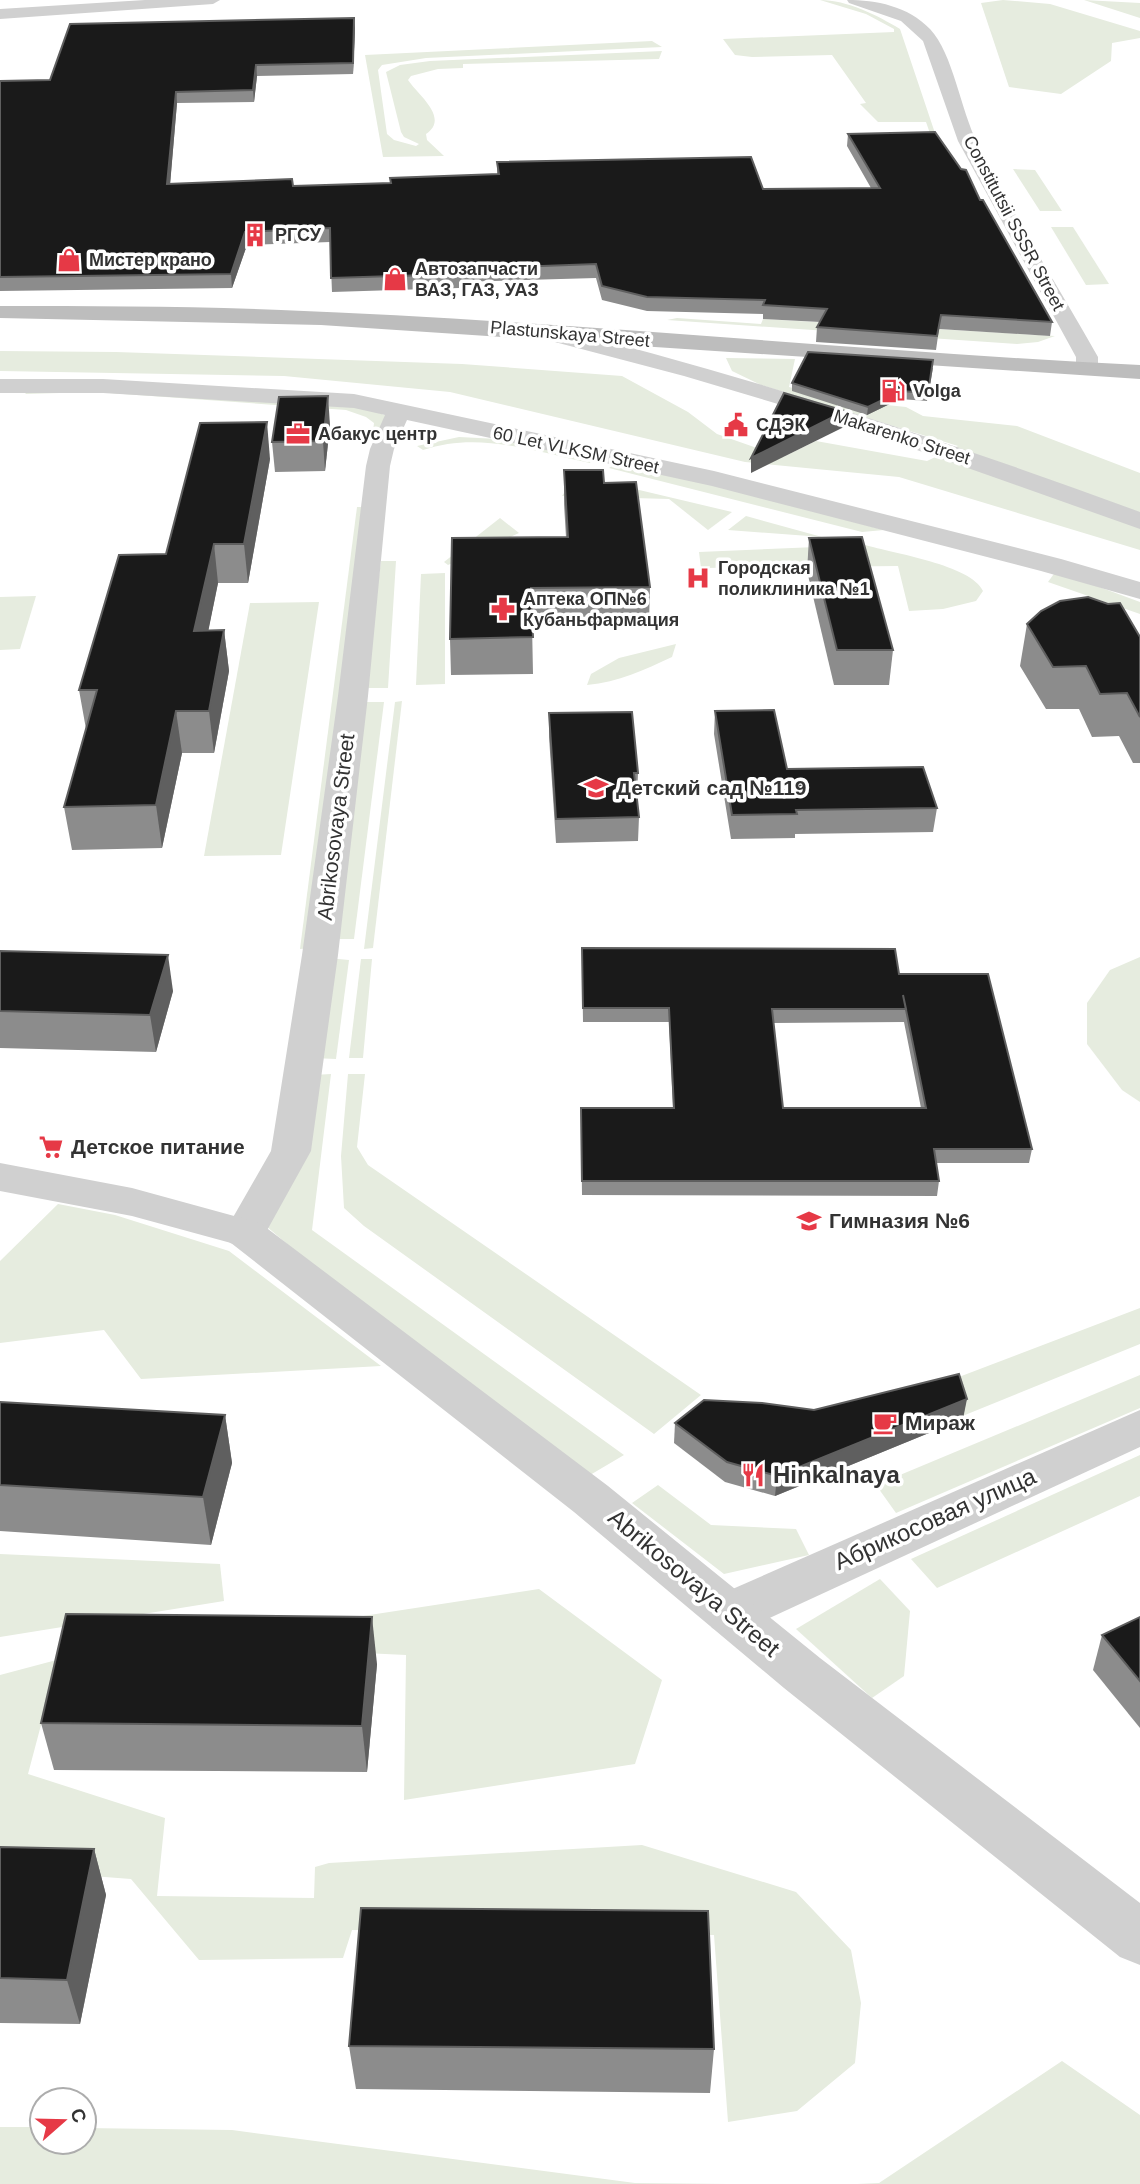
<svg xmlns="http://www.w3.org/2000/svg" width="1140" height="2184" viewBox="0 0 1140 2184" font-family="Arial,sans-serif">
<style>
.green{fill:#e6ecdf}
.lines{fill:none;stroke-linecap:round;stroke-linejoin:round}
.minor{fill:#d0d0d0;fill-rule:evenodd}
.tertiary{fill:#d0d0d0;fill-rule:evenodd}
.secondary{fill:#bdbdbd;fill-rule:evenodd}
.wall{fill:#8c8c8c;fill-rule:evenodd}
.shaded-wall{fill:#5f5f5f}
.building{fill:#1a1a1a;stroke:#5f5f5f;stroke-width:2;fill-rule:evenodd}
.labels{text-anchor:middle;stroke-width:7;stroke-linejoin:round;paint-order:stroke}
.far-street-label{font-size:18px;fill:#333;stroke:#fff}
.far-poi-label{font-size:18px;font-weight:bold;fill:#333;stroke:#fff;text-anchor:start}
.poi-label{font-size:21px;font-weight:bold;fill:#333;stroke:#fff;text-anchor:start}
.street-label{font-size:21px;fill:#333;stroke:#fff}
.near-poi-label{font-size:24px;font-weight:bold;fill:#333;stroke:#fff;text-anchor:start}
.near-street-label{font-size:24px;fill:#333;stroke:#fff}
</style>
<rect width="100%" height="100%" fill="#fff"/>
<!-- green -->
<g class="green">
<path d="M820,0C847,0 877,15 900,29L939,145H934L926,122H878L860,104L866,103L832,55L752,57L735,55L723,39L894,32V29L866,14Z"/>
<polygon points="1003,0 1050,4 1140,31 1140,38 1112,43 1111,61 1061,94 1009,87 981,3"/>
<polygon points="1084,0 1140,3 1140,18"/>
<path d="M652,41L662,47L426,58L382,65L378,70L387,134L394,140L416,146L419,144L404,137L401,132L386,72L400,65L430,61L662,51L659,59L463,64V68L438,69L411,76L408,80C418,95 450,118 426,134L427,140L444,156L383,157L365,55Z"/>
<polygon points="1013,169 1035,170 1062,211 1040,211"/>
<polygon points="1051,227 1073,227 1109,284 1086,285"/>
<polygon points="677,318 761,324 763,319 1055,336 1038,342 1017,344 667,320"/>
<polygon points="0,351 116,352 462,364 622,376 688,412 717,434 783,457 816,441 927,461 958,446 761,385 732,371 726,358 795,359 789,387 848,401 906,407 923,416 1017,426 1140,473 1140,550 899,477 745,462 450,392 284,376 0,371"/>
<polygon points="30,389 103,389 330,403 362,407 390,417 382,439 372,440 374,423 366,417 346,410 95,392 25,394"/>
<path d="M459,437L498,439L594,457L590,463C534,451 478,431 423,450L417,446Z"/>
<polygon points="616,463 707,483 884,530 862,532 609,468"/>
<polygon points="576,475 732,512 708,530 669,499 562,496"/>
<polygon points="357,507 369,507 314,948 300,949"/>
<polygon points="746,516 822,537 728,530"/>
<polygon points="500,518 519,533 448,565 444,562"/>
<path d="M865,545C892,553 972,565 983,591L976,601L943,609L909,611L898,566L701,568L699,552Z"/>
<polygon points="381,561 396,561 388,688 364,688"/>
<polygon points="1056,571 1140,602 1140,614 1048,582"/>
<polygon points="445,573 445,684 416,685 421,574"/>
<polygon points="36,596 20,649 0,650 0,597"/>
<polygon points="319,602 281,855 204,856 250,603"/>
<path d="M676,644L672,657C644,670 619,682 587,685L591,674L619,658Z"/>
<polygon points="402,701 373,948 364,949 395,702"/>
<polygon points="361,702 384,702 354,939 333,939"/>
<polygon points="1140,957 1140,1102 1122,1090 1087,1044 1087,1003 1110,970"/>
<polygon points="328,958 349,960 336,1059 313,1058"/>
<polygon points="361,959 372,959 363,1058 349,1058"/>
<polygon points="331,1074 312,1230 624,1455 585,1478 333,1283 266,1226 313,1075"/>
<polygon points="348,1074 365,1074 357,1147 368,1165 701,1395 654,1434 364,1226 344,1208 341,1156"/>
<polygon points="58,1204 115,1215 229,1251 381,1366 141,1379 104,1330 0,1343 0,1261"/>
<polygon points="1140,1308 1140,1344 928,1430 901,1399"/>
<polygon points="1140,1375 1140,1408 896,1513 876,1485"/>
<polygon points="1140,1455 1140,1496 937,1588 911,1559"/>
<polygon points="658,1485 711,1525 796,1529 809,1555 724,1574 632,1503"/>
<polygon points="0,1554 220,1564 224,1601 0,1637"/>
<polygon points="880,1579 910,1611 904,1676 872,1698 796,1629"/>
<polygon points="539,1589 662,1680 635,1764 404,1800 406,1655 302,1650 350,1618"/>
<polygon points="64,1658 54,1676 28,1774 165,1818 157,1896 314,1898 315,1867 329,1863 642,1845 796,1892 851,1950 861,2003 855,2063 797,2111 728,2122 714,1935 352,1930 343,1958 199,1960 131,1879 0,1869 0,1675"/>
<polygon points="1062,2061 1140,2115 1140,2184 857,2184 879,2183"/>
<polygon points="0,2127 42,2127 42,2142 84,2142 84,2128 232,2130 635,2183 728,2184 0,2184"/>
</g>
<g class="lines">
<!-- minor -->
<g class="minor">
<polygon points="145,0 220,0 213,4 0,19 0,9"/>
<path d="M847,0C876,0 908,6 930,29C953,53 961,111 977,142C1013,216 1058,286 1098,357V370L1095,375H1079L1076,370V357L958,141L923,41L901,21L849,3Z"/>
<polygon points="0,379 103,379 354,394 714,471 1061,559 1140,582 1140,599 1041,571 712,486 407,420 394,449 390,466 368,696 338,955 311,1151 260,1243 245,1247 230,1243 224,1233 271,1151 302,955 338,696 366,466 370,449 385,415 354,408 103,393 0,393"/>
<polygon points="1140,1410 1140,1447 748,1628 730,1634 712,1628 705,1613 712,1598"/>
</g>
<!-- tertiary -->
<g class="tertiary">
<path d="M540,324C744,375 943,439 1140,512V529L835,421L684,376L532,336L529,331L532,326Z"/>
<polygon points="0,1163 132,1188 260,1223 608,1486 820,1658 1140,1903 1140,1965 1120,1957 784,1688 574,1512 231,1243 132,1216 0,1191"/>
</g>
<!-- secondary -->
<path class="secondary" d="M0,306C94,306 187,306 281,310C568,321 853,351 1140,365V379L321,325L0,318Z"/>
</g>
<!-- wall -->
<g class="wall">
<polygon points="355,28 353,74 257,76 254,102 177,103 170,184 293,186 391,183 497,175 497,162 763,189 871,188 847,146 848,134 980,200 1052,322 1050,336 939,329 936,350 816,342 817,327 820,322 763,319 763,314 647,311 602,300 596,278 459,282 459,288 332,292 330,242 247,245 232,288 0,291 0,81 50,80"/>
<polygon points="933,368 927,401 900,399 867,415 792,391 792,383"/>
<polygon points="330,425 325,471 275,472 272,442"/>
<polygon points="270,459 248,583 218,583 208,631 224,630 229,671 214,753 182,753 162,848 72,850 64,807 86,729 79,690 166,554"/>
<polygon points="564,470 604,483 650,587 649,623 532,624 533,674 451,675 450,639 566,537 564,504"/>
<polygon points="809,538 893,650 889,685 834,685 807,571"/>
<polygon points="1027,624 1140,637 1140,763 1133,763 1119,736 1092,737 1079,709 1046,709 1020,666"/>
<polygon points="715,711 787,769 937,808 933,832 795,834 795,838 731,839 714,734"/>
<polygon points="549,713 638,773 637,797 636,797 639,817 638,841 556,843 549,737"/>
<path d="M582,948L899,974L1032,1149L1029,1163H936L939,1181L937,1196L582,1195L581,1108H673L669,1022H583ZM904,1022L921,1108H783L773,1023Z"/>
<polygon points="0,951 173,991 156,1052 0,1048"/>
<polygon points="0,1402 225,1415 232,1463 211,1545 0,1531"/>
<polygon points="814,1410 963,1419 775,1496 725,1482 674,1443 675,1423"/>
<polygon points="1140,1617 1140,1728 1093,1670 1102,1635"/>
<polygon points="377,1664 367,1772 54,1770 41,1723"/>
<polygon points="0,1847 94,1849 106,1895 80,2024 0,2023"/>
<polygon points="349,2046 714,2049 710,2093 356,2089"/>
</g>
<!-- shaded-wall -->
<g class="shaded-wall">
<polygon points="354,18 355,28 353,74 353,63"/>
<polygon points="256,65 257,76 254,102 253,90"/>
<polygon points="176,92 177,103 169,197 167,184"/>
<polygon points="245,232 247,245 232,288 231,274"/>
<polygon points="901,391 900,399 867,415 868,407"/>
<polygon points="328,396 330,425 325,471 323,441"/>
<polygon points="845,411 844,427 751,473 751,458"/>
<polygon points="267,422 270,459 248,583 244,544"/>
<polygon points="214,544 218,583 200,672 194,631"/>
<polygon points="224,630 229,671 214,753 209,711"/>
<polygon points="176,711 182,753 162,848 156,805"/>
<polygon points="168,955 173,991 156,1052 150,1015"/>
<polygon points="967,1399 963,1419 775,1496 777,1476"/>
<polygon points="225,1415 232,1463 211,1545 203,1497"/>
<polygon points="372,1617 377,1664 367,1772 362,1726"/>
<polygon points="94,1849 106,1895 80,2024 67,1980"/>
</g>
<!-- building -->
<g class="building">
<polygon points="354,18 353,63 256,65 253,90 176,92 167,184 292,179 293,186 391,183 390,178 499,174 497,162 751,157 763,189 880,188 848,134 935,132 961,169 966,170 980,200 983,200 1052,322 941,315 937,336 817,327 827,309 763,305 765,300 647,297 602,286 596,264 458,269 459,274 331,278 330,228 245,232 231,274 0,277 0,81 50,80 70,24"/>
<polygon points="808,352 933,360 928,393 901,391 868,407 792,383"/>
<polygon points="784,393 845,411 751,458"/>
<polygon points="328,396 323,441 272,442 279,397"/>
<polygon points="267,422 244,544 214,544 194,631 224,630 209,711 176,711 156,805 64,807 97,690 79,690 119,555 166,554 200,423"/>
<polygon points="564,470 603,470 604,483 636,482 650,587 531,588 533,637 450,639 452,538 568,537"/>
<polygon points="862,537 893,650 837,650 809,538"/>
<polygon points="1088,597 1108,604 1120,603 1140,637 1140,717 1127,693 1100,694 1086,666 1053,667 1027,624 1041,611 1060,601"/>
<polygon points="774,710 787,769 923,767 937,808 796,810 797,814 732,815 715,711"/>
<polygon points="632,712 638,773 634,773 639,817 556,819 549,713"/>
<path d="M582,948L895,949L899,974H988L1032,1149H934L939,1181H582L581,1108H674L669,1008H583ZM903,995L926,1108H783L772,1009H906Z"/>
<polygon points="0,951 168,955 150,1015 0,1011"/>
<polygon points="959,1374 967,1399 777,1476 727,1462 675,1423 704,1400 762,1403 814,1410"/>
<polygon points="0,1402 225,1415 203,1497 0,1485"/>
<polygon points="66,1614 372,1617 362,1726 41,1723"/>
<polygon points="1140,1617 1140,1681 1102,1635"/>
<polygon points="0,1847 94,1849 67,1980 0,1978"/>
<polygon points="361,1908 708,1911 714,2049 349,2046"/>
</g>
<!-- icons -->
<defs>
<g id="building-bare" transform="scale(1.89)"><path d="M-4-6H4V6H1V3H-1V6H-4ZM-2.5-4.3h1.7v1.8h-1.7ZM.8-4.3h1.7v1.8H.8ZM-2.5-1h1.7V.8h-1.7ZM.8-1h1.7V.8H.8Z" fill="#e63946" stroke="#fff" stroke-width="2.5" paint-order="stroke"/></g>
<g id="shop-bare" transform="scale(1.89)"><path d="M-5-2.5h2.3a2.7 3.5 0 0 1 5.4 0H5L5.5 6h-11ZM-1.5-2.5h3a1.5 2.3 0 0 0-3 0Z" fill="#e63946" stroke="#fff" stroke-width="2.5" paint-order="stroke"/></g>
<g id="fuel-bare" transform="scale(1.89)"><path d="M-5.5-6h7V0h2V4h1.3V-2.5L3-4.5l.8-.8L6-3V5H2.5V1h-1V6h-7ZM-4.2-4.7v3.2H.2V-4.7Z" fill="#e63946" stroke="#fff" stroke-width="2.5" paint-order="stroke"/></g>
<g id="civic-bare" transform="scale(1.89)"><path d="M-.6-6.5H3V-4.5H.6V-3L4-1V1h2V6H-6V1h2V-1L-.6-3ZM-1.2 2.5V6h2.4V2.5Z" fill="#e63946" stroke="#fff" stroke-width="2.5" paint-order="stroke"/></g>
<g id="office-bare" transform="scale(1.89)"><path d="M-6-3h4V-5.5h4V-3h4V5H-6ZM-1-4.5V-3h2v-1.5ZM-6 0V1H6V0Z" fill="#e63946" stroke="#fff" stroke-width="2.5" paint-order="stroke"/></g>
<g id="hospital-bare" transform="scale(1.89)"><path d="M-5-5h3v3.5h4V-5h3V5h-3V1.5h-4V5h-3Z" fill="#e63946" stroke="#fff" stroke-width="2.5" paint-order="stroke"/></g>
<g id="pharmacy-bare" transform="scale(1.89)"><path d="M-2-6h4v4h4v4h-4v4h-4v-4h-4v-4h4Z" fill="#e63946" stroke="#fff" stroke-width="2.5" paint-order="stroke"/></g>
<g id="school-bare" transform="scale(1.89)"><path d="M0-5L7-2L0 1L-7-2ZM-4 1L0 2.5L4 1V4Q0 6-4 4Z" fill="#e63946" stroke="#fff" stroke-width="2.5" paint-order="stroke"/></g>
<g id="supermarket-bare" transform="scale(1.89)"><path d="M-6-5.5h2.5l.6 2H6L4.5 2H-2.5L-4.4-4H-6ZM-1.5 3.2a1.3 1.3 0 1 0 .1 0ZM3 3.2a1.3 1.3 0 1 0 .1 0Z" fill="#e63946" stroke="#fff" stroke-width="2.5" paint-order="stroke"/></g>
<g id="cafe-bare" transform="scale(1.89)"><path d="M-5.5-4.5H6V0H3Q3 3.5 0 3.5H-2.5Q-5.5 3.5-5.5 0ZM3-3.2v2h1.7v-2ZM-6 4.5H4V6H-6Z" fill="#e63946" stroke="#fff" stroke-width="2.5" paint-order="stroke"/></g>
<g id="restaurant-bare" transform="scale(1.89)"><path d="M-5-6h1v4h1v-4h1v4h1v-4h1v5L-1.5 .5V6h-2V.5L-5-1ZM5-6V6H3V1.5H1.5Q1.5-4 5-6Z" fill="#e63946" stroke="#fff" stroke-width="2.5" paint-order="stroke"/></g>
</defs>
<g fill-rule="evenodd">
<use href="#building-bare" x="255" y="235"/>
<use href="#shop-bare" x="69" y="260"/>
<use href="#shop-bare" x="395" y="279"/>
<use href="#fuel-bare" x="893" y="391"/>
<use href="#civic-bare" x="736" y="425"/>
<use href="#office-bare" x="298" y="434"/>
<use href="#hospital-bare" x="698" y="578"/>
<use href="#pharmacy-bare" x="503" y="609"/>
<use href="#school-bare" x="596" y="788"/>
<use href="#supermarket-bare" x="51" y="1147"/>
<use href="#school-bare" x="809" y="1221"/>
<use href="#cafe-bare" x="885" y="1423"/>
<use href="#restaurant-bare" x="753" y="1475"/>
</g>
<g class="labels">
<!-- far-street labels -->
<g class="far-street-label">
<text transform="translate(1014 223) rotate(62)" y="6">Constitutsii SSSR Street</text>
<text transform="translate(570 334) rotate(5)" y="6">Plastunskaya Street</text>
<text transform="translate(902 437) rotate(18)" y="6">Makarenko Street</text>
<text transform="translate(576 450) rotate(12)" y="6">60 Let VLKSM Street</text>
</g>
<!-- far-poi labels -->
<g class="far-poi-label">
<text x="275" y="241">РГСУ</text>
<text x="89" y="266">Мистер крано</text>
<text x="415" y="275">Автозапчасти<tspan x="415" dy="21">ВАЗ, ГАЗ, УАЗ</tspan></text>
<text x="913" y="397">Volga</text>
<text x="756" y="431">СДЭК</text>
<text x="318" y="440">Абакус центр</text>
<text x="718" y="574">Городская<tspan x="718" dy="21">поликлиника №1</tspan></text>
<text x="523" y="605">Аптека ОП№6<tspan x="523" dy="21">Кубаньфармация</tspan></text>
</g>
<!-- poi labels -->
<g class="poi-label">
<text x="616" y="795">Детский сад №119</text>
<text x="71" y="1154">Детское питание</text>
<text x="829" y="1228">Гимназия №6</text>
<text x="905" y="1430">Мираж</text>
</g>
<!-- street labels -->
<g class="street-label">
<text transform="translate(336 827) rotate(-83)" y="7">Abrikosovaya Street</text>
</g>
<!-- near-poi labels -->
<g class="near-poi-label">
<text x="773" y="1483">Hinkalnaya</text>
</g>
<!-- near-street labels -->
<g class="near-street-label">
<text transform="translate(935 1519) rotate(-24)" y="8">Абрикосовая улица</text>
<text transform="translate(694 1583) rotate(40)" y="8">Abrikosovaya Street</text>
</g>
</g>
<!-- north arrow -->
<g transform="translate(63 2121) rotate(70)"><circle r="33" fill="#ffffff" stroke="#adadad" stroke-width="2"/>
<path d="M0-5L12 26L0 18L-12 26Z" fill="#e63946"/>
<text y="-10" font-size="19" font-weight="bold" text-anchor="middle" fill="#333333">С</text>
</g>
</svg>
